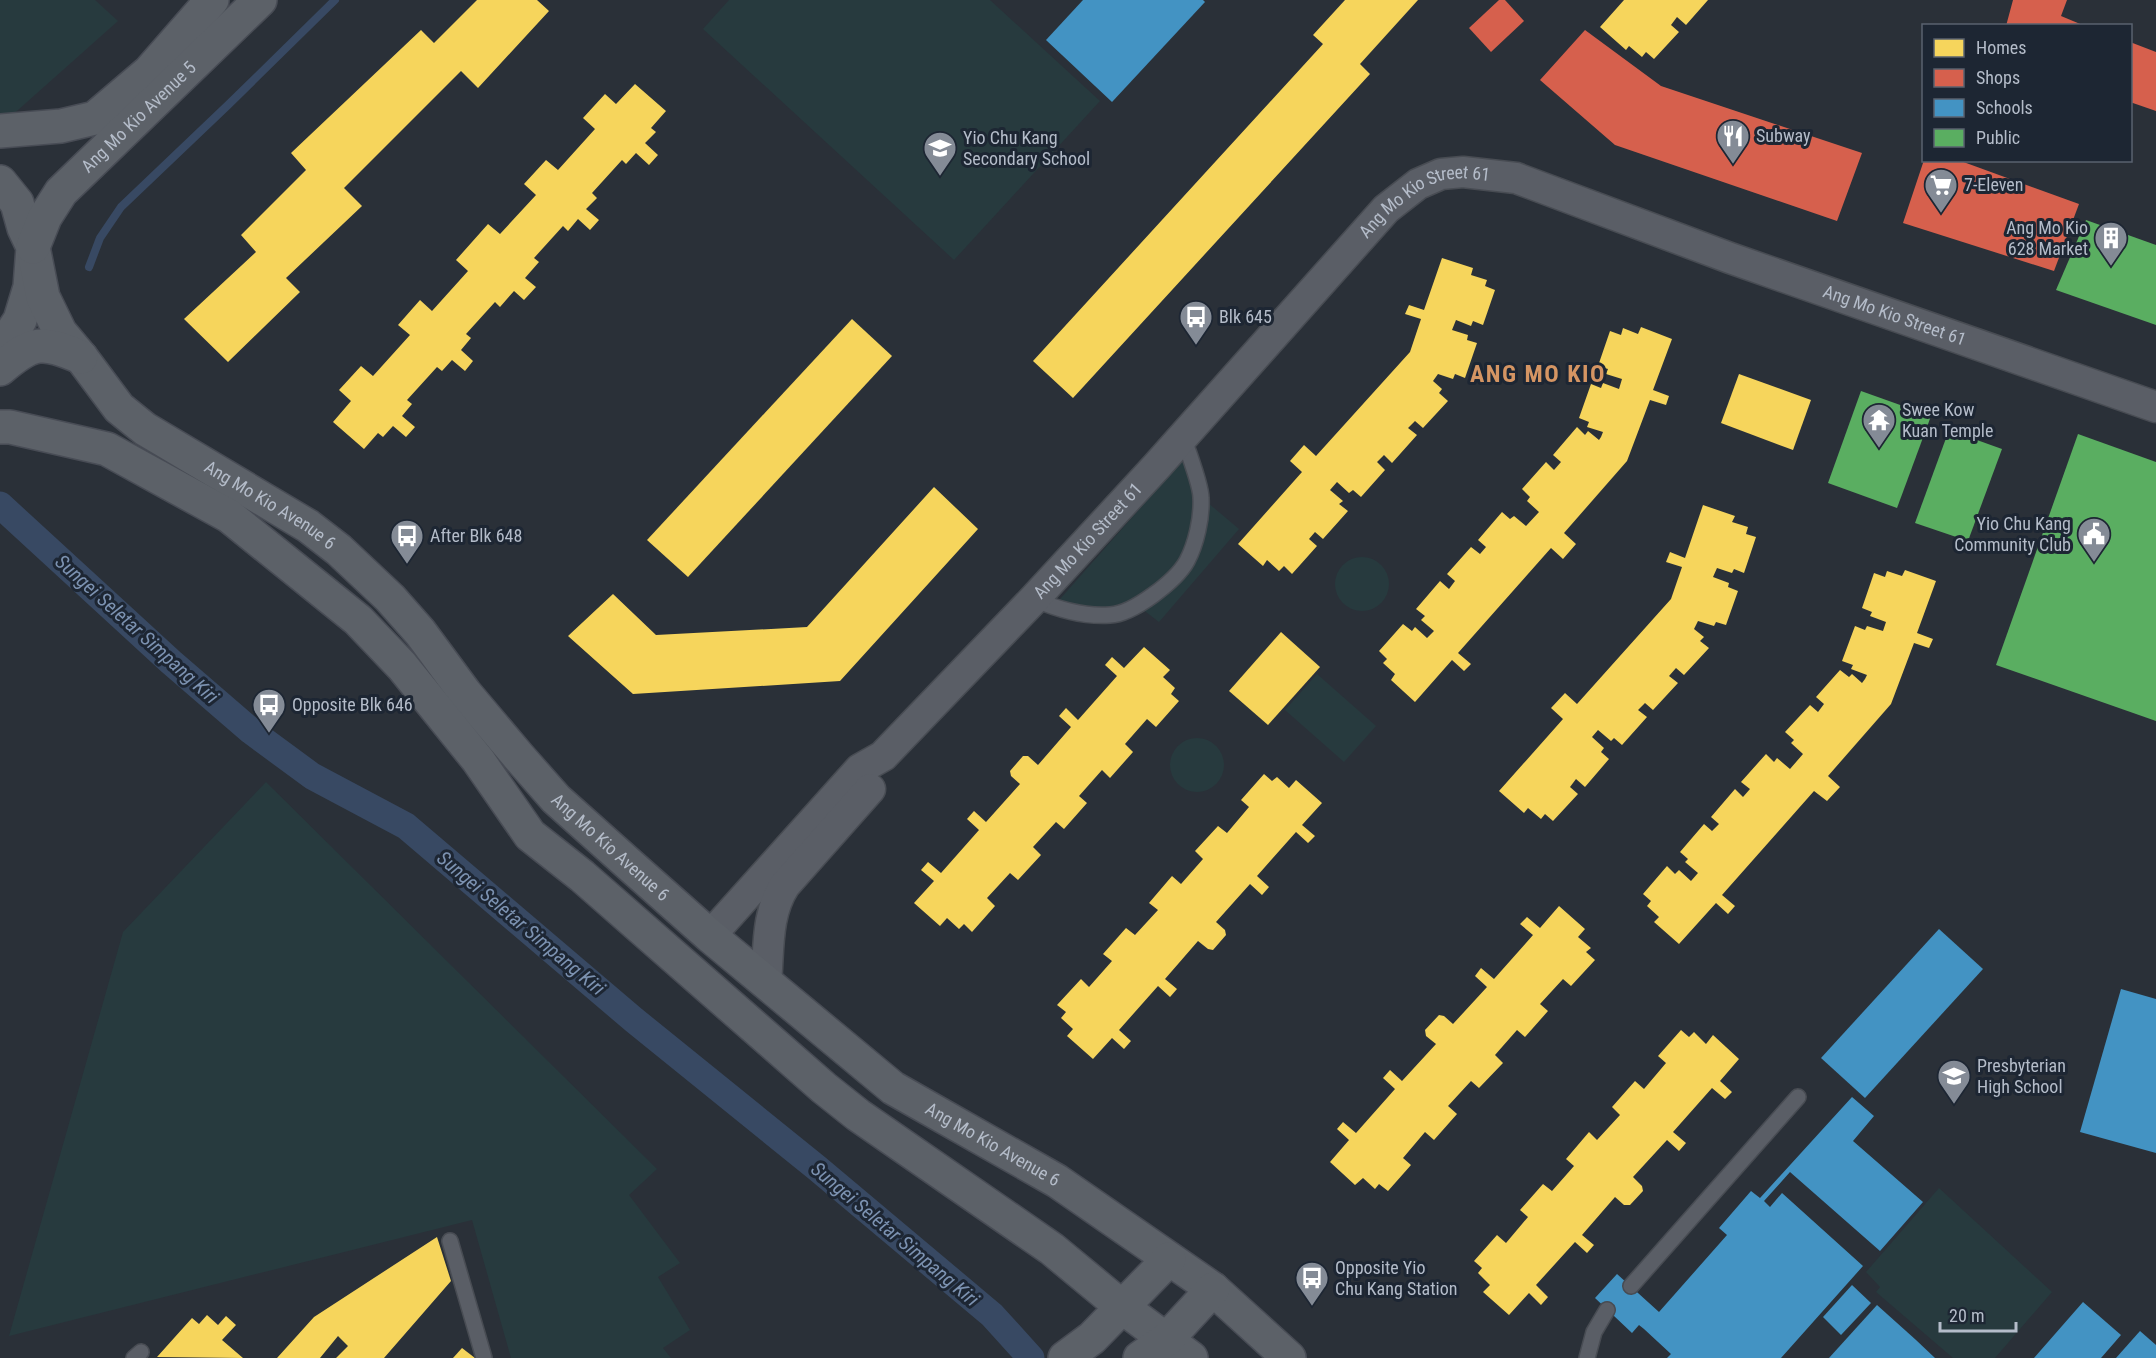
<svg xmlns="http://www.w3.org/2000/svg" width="2156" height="1358" viewBox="0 0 2156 1358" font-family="'Roboto Condensed',sans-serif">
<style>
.green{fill:#273a3e}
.homes{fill:#f6d55c}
.shops{fill:#d6604d}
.schools{fill:#4393c3}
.public{fill:#5aae61}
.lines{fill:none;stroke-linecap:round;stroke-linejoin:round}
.stream{stroke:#384963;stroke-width:8}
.canal{stroke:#384963;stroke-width:27}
.lane-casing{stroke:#484c53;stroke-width:18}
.street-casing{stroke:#484c53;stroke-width:33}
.primary-casing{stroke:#484c55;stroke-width:36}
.lane{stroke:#5a5e66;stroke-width:15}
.street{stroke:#5a5e66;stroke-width:30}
.primary{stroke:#5c6168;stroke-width:33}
.labels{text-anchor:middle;stroke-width:6;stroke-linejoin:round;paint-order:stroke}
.street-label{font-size:18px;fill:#b4bcc9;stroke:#1d2633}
.poi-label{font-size:18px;fill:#b4bcc9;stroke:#1d2633;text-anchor:start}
.water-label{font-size:20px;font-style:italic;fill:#7c92b1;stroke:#1d2633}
.district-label{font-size:24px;font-weight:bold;letter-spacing:1.5px;fill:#d59563;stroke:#1d2633}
</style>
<rect width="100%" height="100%" fill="#2a3038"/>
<!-- green -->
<g class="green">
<polygon points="0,0 95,0 118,21 0,126"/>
<polygon points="729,0 990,0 1100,101 954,260 703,29"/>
<polygon points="1189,453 1201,497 1239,529 1159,622 1137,605 1112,615 1053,607"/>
<circle cx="1362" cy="584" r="27"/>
<polygon points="1317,674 1376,726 1344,762 1285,710"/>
<circle cx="1197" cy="765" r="27"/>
<polygon points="266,782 657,1169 629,1195 680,1263 658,1277 690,1330 663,1348 671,1358 511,1358 472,1220 9,1336 123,932"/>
<polygon points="1939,1188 2052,1292 1995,1358 1953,1358 1876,1292 1880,1287 1866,1272"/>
</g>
<!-- homes -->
<g class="homes">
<polygon points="477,0 537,0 549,11 478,88 461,71 344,188 362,206 286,278 300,292 228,362 184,319 256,252 241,235 306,170 291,153 421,30 434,43"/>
<polygon points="1345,0 1418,0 1360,64 1370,74 1073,398 1033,361 1323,44 1313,35"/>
<polygon points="1624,0 1708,0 1686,25 1677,17 1671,25 1679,32 1654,59 1646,52 1642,57 1629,46 1626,50 1600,27"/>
<polygon points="635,84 666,111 651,128 656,132 645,143 658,155 649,165 636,153 626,164 622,160 592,193 597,198 586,209 599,220 590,230 578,219 568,231 563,226 534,258 539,262 525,278 536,287 524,300 514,291 500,307 495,302 466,334 471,338 461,350 473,361 465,371 452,360 442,371 437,367 407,400 412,404 402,416 415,427 406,437 393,426 383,437 378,433 364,449 333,422 351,401 339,390 361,366 373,376 410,335 398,325 420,300 432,311 468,271 456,260 488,224 500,234 536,195 524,184 546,160 558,170 595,129 583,118 605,94 616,104"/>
<polygon points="1442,258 1473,268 1471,275 1487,280 1485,286 1495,290 1483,325 1473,321 1471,326 1456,320 1452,330 1468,335 1467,340 1477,343 1465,378 1455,374 1453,379 1438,374 1433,381 1442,389 1439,393 1448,401 1423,428 1415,421 1408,428 1417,435 1392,463 1384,455 1377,462 1385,470 1361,497 1353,490 1349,493 1337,482 1330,490 1343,501 1339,504 1348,511 1323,539 1315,532 1309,539 1317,546 1292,574 1284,566 1279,571 1267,560 1263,566 1238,544 1302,472 1290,461 1304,445 1316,456 1410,352 1421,319 1405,314 1409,305 1424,310"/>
<polygon points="852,319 892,356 688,577 647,540"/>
<polygon points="1641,327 1672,339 1653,390 1669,396 1666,405 1650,400 1627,461 1564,533 1576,544 1563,559 1551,548 1458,653 1471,664 1464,671 1452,660 1415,702 1391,680 1395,674 1383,663 1387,659 1379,651 1403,624 1412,631 1415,627 1427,638 1434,631 1421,620 1425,616 1416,609 1440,581 1449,589 1455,581 1447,574 1471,547 1480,554 1486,547 1478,540 1502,512 1510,519 1514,516 1526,526 1539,512 1527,501 1530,497 1522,489 1546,462 1554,470 1561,462 1553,455 1577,427 1585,435 1588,431 1599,440 1601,437 1603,432 1587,427 1589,422 1579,418 1591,384 1601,388 1603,383 1619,389 1622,379 1606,374 1608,369 1598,366 1610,331 1621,335 1623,328 1638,334"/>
<polygon points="1739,374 1811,400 1793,450 1721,423"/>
<polygon points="934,487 978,529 840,681 633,694 568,636 613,594 656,635 807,627"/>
<polygon points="1703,505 1735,516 1732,522 1748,527 1746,534 1756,537 1744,573 1734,569 1732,573 1717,568 1713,577 1729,583 1728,587 1738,591 1726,625 1716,622 1714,626 1698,621 1694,629 1704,637 1700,641 1709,648 1684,675 1676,668 1669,676 1678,683 1653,710 1645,703 1638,710 1647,717 1622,745 1614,738 1611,741 1598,730 1592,737 1604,748 1601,752 1609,759 1585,787 1576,779 1570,787 1578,794 1553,821 1545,814 1541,819 1528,808 1524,813 1499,791 1563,719 1551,708 1565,693 1577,704 1671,599 1682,567 1666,562 1670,552 1685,558"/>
<polygon points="1905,570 1936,581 1917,633 1933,639 1929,648 1914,643 1891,704 1828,776 1840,787 1827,801 1814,791 1722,895 1735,906 1728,914 1716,903 1679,944 1654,922 1659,917 1647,906 1651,901 1643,894 1667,866 1675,874 1679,870 1691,881 1698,873 1685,862 1688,859 1680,852 1704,824 1712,831 1719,824 1711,817 1735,789 1743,797 1750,789 1741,782 1766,754 1774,762 1777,758 1790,769 1803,754 1791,743 1794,740 1785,732 1810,705 1818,712 1824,704 1816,697 1840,670 1849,677 1852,674 1862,683 1865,679 1867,675 1851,669 1853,665 1842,661 1855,626 1865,630 1867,626 1883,631 1886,622 1870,616 1872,612 1862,608 1874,573 1885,577 1887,571 1902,576"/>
<polygon points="1281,632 1320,667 1268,725 1229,691"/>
<polygon points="1144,647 1170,670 1163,677 1175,688 1171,694 1179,701 1156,727 1147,719 1125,744 1133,752 1110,778 1102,770 1079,796 1087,803 1064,829 1056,822 1033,847 1041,855 1018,880 1010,873 987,898 995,906 972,932 964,924 959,929 947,918 940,926 914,903 934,881 921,870 928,862 941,873 979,830 967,819 974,811 986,822 1020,784 1011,776 1010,771 1023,756 1028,756 1038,765 1071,727 1059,716 1066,708 1078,720 1117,676 1105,665 1112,657 1124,668"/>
<polygon points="1264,774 1272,781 1277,777 1289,788 1296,780 1322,803 1302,825 1315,836 1308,843 1296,832 1257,876 1269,887 1262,895 1250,884 1216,922 1225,930 1226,935 1213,950 1208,949 1198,941 1165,979 1177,989 1170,997 1158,986 1119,1030 1131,1041 1124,1049 1112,1038 1093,1059 1067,1036 1073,1029 1061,1018 1066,1012 1057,1005 1081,979 1089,987 1112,961 1103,954 1126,928 1135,935 1158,910 1149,903 1172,876 1181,884 1203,859 1195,851 1218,826 1227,833 1249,807 1241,800"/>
<polygon points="1559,906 1585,929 1578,937 1591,948 1586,952 1595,960 1571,986 1563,979 1540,1004 1548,1011 1525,1037 1517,1030 1495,1055 1503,1063 1479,1088 1471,1081 1448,1106 1457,1114 1434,1140 1425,1132 1403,1158 1411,1165 1388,1191 1379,1184 1375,1189 1363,1178 1355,1185 1330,1162 1349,1140 1337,1129 1343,1122 1356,1133 1395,1089 1383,1078 1390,1070 1402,1081 1436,1044 1426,1036 1425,1030 1439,1015 1444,1016 1453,1024 1487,987 1475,976 1481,968 1494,979 1533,935 1520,924 1527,917 1540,928"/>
<polygon points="1681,1030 1689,1037 1694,1032 1706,1044 1713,1035 1739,1059 1720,1081 1732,1092 1725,1099 1712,1088 1673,1132 1686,1143 1679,1151 1667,1140 1633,1177 1642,1186 1643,1191 1630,1205 1624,1205 1615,1197 1582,1235 1594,1245 1587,1253 1575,1242 1536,1285 1548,1297 1541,1305 1529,1293 1509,1315 1483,1292 1490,1285 1478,1273 1482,1268 1474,1261 1497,1235 1506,1243 1528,1217 1520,1210 1543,1184 1552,1191 1574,1166 1566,1159 1589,1132 1597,1140 1620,1115 1612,1107 1635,1081 1644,1089 1666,1063 1658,1056"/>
<polygon points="437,1237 451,1281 384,1358 336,1358 348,1346 338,1336 320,1358 277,1358 314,1317"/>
<polygon points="207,1315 218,1325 226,1316 236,1325 222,1340 243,1358 157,1357 192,1318 199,1324"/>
<polygon points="462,1348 475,1358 453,1358"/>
</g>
<!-- shops -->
<g class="shops">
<polygon points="1499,0 1505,0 1524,21 1491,52 1469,28"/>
<polygon points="2013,0 2067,0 2061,16 2085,26 2006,26"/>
<polygon points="1585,30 1661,86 1862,153 1837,221 1615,145 1540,80"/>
<polygon points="2130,42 2156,52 2156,111 2130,102"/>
<polygon points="1924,160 1958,160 2079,204 2054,271 1903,223"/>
</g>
<!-- schools -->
<g class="schools">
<polygon points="1083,0 1203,0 1205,2 1112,102 1046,40"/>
<polygon points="1939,929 1983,969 1865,1098 1821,1058"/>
<polygon points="2121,989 2156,999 2156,1153 2080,1132"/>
<polygon points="1852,1097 1874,1116 1853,1141 1923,1202 1880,1251 1790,1172 1764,1201 1770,1207 1782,1193 1863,1266 1781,1358 1667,1358 1671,1354 1644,1329 1639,1325 1632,1333 1595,1298 1617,1274 1659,1312 1727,1235 1719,1228 1751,1191 1760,1198"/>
<polygon points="1852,1285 1871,1303 1841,1335 1823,1317"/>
<polygon points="2083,1302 2121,1335 2101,1358 2034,1358"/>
<polygon points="1877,1305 1916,1340 1935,1358 1829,1358"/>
<polygon points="2140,1331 2156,1345 2156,1358 2116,1358"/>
</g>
<!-- public -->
<g class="public">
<polygon points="2086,220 2156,245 2156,325 2056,290"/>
<polygon points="1861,391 1931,416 1897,508 1828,483"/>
<polygon points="1949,430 2002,449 1968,541 1915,523"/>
<polygon points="2078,434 2156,462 2156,721 1996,665"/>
</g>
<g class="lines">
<!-- stream -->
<g class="stream">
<polyline points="89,267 100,238 121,207 228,105 335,0"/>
<polyline points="32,525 37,541"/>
</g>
<!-- canal -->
<polyline class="canal" points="0,505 171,662 251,731 312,776 406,826 634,1020 817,1168 992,1315 1031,1358"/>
<!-- lane casing -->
<g class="lane-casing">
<g id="lane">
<path d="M1034,599C1057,609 1084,617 1110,615C1133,614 1176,581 1187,561C1196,544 1202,518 1201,498C1201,485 1188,451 1183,437"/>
<polyline points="450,1241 484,1358"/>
<polyline points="1631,1286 1798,1097"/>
<polyline points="134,1358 141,1352"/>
<polyline points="1587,1358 1594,1332 1607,1310"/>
</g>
</g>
<!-- street casing -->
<g class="street-casing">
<g id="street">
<path id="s1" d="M710,936L860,769L883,756L1034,599L1156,467L1386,209L1418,184L1441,174L1463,172L1516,178L1730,258L2156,407"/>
<path d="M766,983C769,949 766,914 785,885L870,789"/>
</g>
</g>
<!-- primary casing -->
<g class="primary-casing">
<g id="primary">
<polyline points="0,131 61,126 95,118 149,72 212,0"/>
<polyline points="0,182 17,203 24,228 33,247 30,287 20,320 0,351"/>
<path id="s2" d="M33,247L43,297L60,332L81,357L119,408L145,429L308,526L339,550L390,598L420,632L465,693L519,757L556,799L631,866L710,936L893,1088L1057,1181L1213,1289L1289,1358"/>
<path id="s3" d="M33,247L45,217L61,192L260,0"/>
<path d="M0,369C34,340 42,341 81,357"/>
<polyline points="0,427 10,427 107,449 229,516 358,620 402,666 478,760 530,835 582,876 824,1088 858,1115 1052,1249 1122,1307 1191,1358"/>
<polyline points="1065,1358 1092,1338 1169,1259"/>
<polyline points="1140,1358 1167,1339 1213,1289"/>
</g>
</g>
<!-- lane -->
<use href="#lane" class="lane"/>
<!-- street -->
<use href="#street" class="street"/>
<!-- primary -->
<use href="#primary" class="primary"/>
</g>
<!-- icons -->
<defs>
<g id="restaurant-pin" transform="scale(1.725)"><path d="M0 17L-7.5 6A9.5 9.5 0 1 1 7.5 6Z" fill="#848b96" stroke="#1d2633"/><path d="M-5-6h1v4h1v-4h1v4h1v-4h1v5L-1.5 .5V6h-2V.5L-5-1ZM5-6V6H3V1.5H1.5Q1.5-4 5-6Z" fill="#fff"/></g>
<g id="school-pin" transform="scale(1.725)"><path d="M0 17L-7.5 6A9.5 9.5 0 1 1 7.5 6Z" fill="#848b96" stroke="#1d2633"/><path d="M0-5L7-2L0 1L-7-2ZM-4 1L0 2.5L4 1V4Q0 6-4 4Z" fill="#fff"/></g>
<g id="supermarket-pin" transform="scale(1.725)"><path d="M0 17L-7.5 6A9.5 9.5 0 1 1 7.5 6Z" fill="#848b96" stroke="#1d2633"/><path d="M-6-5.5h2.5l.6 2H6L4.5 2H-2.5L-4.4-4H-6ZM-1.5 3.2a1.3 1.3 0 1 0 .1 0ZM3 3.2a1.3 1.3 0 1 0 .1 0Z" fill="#fff"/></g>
<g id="building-pin" transform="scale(1.725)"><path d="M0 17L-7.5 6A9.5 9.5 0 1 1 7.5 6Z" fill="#848b96" stroke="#1d2633"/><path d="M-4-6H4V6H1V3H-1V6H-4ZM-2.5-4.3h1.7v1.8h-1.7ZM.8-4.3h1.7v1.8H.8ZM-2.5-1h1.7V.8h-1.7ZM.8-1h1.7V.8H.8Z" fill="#fff"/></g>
<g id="bus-pin" transform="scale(1.725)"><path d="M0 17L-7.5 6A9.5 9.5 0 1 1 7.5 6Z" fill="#848b96" stroke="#1d2633"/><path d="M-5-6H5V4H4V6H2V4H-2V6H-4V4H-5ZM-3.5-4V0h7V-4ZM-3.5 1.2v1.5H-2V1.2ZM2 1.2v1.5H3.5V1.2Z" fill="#fff"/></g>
<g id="temple-pin" transform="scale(1.725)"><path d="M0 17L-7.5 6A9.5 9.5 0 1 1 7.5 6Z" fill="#848b96" stroke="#1d2633"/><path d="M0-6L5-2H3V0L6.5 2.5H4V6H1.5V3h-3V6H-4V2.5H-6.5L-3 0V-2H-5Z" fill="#fff"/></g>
<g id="civic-pin" transform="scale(1.725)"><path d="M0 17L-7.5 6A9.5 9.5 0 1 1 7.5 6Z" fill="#848b96" stroke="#1d2633"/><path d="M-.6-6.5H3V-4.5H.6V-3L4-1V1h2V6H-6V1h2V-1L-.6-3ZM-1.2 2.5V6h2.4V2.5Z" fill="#fff"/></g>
</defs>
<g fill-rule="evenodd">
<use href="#restaurant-pin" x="1733" y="136"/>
<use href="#school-pin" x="940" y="148"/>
<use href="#supermarket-pin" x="1941" y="185"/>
<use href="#building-pin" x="2111" y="238"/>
<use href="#bus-pin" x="1196" y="317"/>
<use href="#temple-pin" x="1879" y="420"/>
<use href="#civic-pin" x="2094" y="534"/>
<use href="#bus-pin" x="407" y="536"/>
<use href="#bus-pin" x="269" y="705"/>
<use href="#school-pin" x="1954" y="1076"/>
<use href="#bus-pin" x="1312" y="1278"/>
</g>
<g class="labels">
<!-- street labels -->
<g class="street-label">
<text dy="6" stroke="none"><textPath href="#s3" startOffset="170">Ang Mo Kio Avenue 5</textPath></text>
<text dy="6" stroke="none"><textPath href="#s1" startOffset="1034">Ang Mo Kio Street 61</textPath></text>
<text dy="6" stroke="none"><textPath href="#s1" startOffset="1538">Ang Mo Kio Street 61</textPath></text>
<text dy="6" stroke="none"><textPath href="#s2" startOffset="366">Ang Mo Kio Avenue 6</textPath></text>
<text dy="6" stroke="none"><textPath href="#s1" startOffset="548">Ang Mo Kio Street 61</textPath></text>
<text dy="6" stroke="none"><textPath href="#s2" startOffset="852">Ang Mo Kio Avenue 6</textPath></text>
<text dy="6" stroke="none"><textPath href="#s2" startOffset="1338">Ang Mo Kio Avenue 6</textPath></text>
</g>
<!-- poi labels -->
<g class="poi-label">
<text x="1756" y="142">Subway</text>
<text x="963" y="144">Yio Chu Kang<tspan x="963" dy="21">Secondary School</tspan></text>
<text x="1964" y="191">7-Eleven</text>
<text x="2088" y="234" text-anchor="end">Ang Mo Kio<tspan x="2088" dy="21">628 Market</tspan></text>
<text x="1219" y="323">Blk 645</text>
<text x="1902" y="416">Swee Kow<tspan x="1902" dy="21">Kuan Temple</tspan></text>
<text x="2071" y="530" text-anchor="end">Yio Chu Kang<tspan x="2071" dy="21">Community Club</tspan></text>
<text x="430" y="542">After Blk 648</text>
<text x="292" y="711">Opposite Blk 646</text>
<text x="1977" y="1072">Presbyterian<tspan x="1977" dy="21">High School</tspan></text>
<text x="1335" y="1274">Opposite Yio<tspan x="1335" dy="21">Chu Kang Station</tspan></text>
</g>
<!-- water labels -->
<g class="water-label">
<text transform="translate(137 629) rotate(42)" y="7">Sungei Seletar Simpang Kiri</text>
<text transform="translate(521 923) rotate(40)" y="7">Sungei Seletar Simpang Kiri</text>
<text transform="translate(895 1234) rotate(40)" y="7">Sungei Seletar Simpang Kiri</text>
</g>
<!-- district labels -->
<g class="district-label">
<text x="1538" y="382">ANG MO KIO</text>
</g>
</g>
<!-- legend -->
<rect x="1922" y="24" width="210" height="138" fill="#1d2633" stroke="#59626f" stroke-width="1.5"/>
<rect x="1934" y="39" width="30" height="18" fill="#f6d55c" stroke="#59626f" stroke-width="1.5"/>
<text x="1976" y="54" font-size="18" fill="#b4bcc9">Homes</text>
<rect x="1934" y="69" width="30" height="18" fill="#d6604d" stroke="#59626f" stroke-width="1.5"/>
<text x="1976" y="84" font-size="18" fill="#b4bcc9">Shops</text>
<rect x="1934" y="99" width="30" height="18" fill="#4393c3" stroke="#59626f" stroke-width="1.5"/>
<text x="1976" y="114" font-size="18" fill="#b4bcc9">Schools</text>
<rect x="1934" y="129" width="30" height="18" fill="#5aae61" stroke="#59626f" stroke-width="1.5"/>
<text x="1976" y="144" font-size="18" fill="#b4bcc9">Public</text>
<!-- scale -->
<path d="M1940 1322v9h76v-9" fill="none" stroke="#b4bcc9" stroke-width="3"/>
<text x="1949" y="1322" font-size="18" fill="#b4bcc9" stroke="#1d2633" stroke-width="4.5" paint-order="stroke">20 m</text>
</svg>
